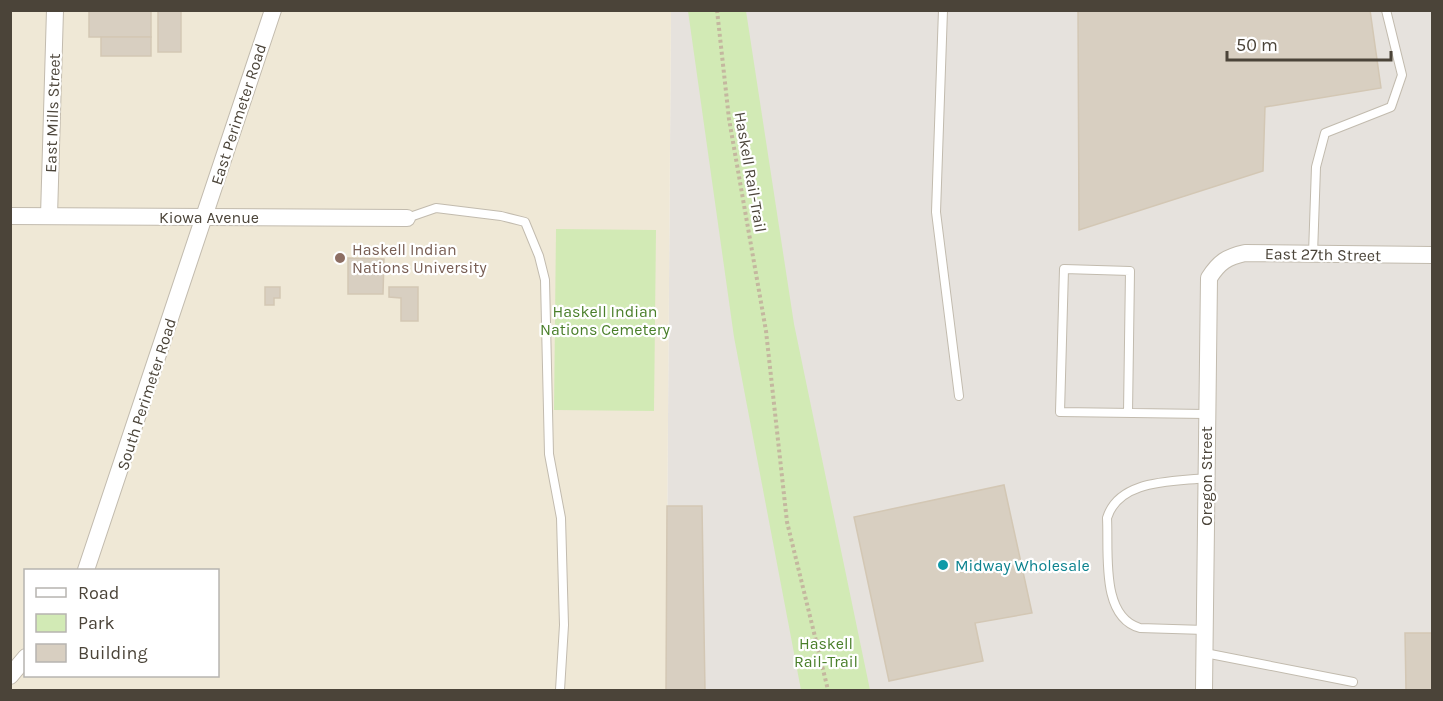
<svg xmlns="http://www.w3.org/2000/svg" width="1443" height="701" viewBox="0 0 1443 701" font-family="Karla,sans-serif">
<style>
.industrial{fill:#e6e2dd}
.education{fill:#efe8d6;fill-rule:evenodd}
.green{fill:#d2eab5}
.building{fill:#d8cfc1;stroke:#d3c7b4;stroke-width:1.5}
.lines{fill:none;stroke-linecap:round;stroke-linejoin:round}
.service-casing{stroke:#c2bbae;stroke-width:10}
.minor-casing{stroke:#c2bbae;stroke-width:18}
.path{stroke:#c4b79f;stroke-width:4;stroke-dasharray:3 3;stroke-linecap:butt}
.service{stroke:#fff;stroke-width:8}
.minor{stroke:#fff;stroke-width:16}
.education-dot{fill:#8d6e63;stroke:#fff;stroke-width:2}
.culture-dot{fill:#0f9aa8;stroke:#fff;stroke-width:2}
.labels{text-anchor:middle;stroke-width:4.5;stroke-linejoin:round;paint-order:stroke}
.street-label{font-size:16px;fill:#4b4439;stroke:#fff}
.education-label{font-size:16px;fill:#785e54;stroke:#fff;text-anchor:start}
.park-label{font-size:16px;fill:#4a7f2a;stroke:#fff}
.culture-label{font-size:16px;fill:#0d838f;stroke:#fff;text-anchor:start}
</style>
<rect width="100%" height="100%" fill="#f6f3ec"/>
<!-- industrial -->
<polygon class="industrial" points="671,11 1432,11 1432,690 666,690"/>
<!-- education -->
<path class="education" d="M10,11H671L666,690H11ZM26,570H218V676H26Z"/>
<!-- green -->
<g class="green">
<polygon points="688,11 746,11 794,324 870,690 801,690 734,337"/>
<polygon points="556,229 656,230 654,411 554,410"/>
</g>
<!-- building -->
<g class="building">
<rect x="89" y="10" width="62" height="27"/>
<rect x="158" y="10" width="23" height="42"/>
<polygon points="1078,10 1370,10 1381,88 1265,107 1263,171 1079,230"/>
<rect x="101" y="37" width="50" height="19"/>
<polygon points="348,258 384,259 383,294 348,294"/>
<polygon points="265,287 280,287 280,298 274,298 274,305 265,305"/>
<polygon points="389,287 418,287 418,321 401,321 401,298 389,297"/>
<polygon points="1004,485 1032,613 975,623 983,661 889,681 854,517"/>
<polygon points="667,506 702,506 705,690 666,690"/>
<polygon points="1405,633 1432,633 1432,690 1406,690"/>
</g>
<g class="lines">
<!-- service casing -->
<g class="service-casing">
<g id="service">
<polyline points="943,10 936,212 959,396"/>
<polyline points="407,218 436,208 501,216 525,222 539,256 545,280 549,454 561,518 564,625 560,690"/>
<polyline points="1313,254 1316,167 1325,133 1391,107 1402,75 1386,10"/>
<polyline points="1128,413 1130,271 1064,269 1060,412 1206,414"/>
<path d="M1205,630L1140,628C1100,617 1109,552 1107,518C1119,479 1172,482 1206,478"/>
<polyline points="1205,653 1353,682"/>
</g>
</g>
<!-- minor casing -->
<g class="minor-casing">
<g id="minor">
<polyline points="10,216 407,218"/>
<polyline points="49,216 55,10"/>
<polyline points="86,570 273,10"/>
<polyline points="10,676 26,657"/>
<path d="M1204,690L1209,278C1219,262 1227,257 1245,253L1432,255"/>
</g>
</g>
<!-- path -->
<polyline class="path" points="717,10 729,119 766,331 787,522 828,690"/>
<!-- service -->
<use href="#service" class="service"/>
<!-- minor -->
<use href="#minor" class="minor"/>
</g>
<!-- markers -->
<circle class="education-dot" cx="340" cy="258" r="6"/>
<circle class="culture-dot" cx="943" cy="565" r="6"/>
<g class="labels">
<!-- street labels -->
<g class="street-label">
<text transform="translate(52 113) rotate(-88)" y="6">East Mills Street</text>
<text transform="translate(238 114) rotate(-72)" y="6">East Perimeter Road</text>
<text transform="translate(751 172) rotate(80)" y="6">Haskell Rail-Trail</text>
<text x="209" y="223">Kiowa Avenue</text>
<text transform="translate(1323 254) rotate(1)" y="6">East 27th Street</text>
<text transform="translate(146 394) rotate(-72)" y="6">South Perimeter Road</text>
<text transform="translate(1206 476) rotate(-90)" y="6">Oregon Street</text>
</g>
<!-- education labels -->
<g class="education-label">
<text x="352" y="255">Haskell Indian<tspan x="352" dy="18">Nations University</tspan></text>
</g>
<!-- park labels -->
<g class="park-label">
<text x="605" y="317">Haskell Indian<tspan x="605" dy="18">Nations Cemetery</tspan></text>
<text x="826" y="649">Haskell<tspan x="826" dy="18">Rail-Trail</tspan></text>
</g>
<!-- culture labels -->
<g class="culture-label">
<text x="955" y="571">Midway Wholesale</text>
</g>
</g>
<!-- border -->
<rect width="1443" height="701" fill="none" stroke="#4b4439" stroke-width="24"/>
<!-- legend -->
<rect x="24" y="569" width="195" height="108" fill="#ffffff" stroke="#b7b4b0" stroke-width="1.5"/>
<rect x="36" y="588" width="30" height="9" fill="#ffffff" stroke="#b7b4b0" stroke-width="1.5"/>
<text x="78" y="599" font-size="18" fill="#4b4439">Road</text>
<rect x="36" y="614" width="30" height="18" fill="#d2eab5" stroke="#b7b4b0" stroke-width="1.5"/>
<text x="78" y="629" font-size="18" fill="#4b4439">Park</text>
<rect x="36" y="644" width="30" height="18" fill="#d8cfc1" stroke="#b7b4b0" stroke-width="1.5"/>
<text x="78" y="659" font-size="18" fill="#4b4439">Building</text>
<!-- scale -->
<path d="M1227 51v9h164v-9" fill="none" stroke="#4b4439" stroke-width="3"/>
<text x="1236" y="51" font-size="18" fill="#4b4439" stroke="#ffffff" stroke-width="4.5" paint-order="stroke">50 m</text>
</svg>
